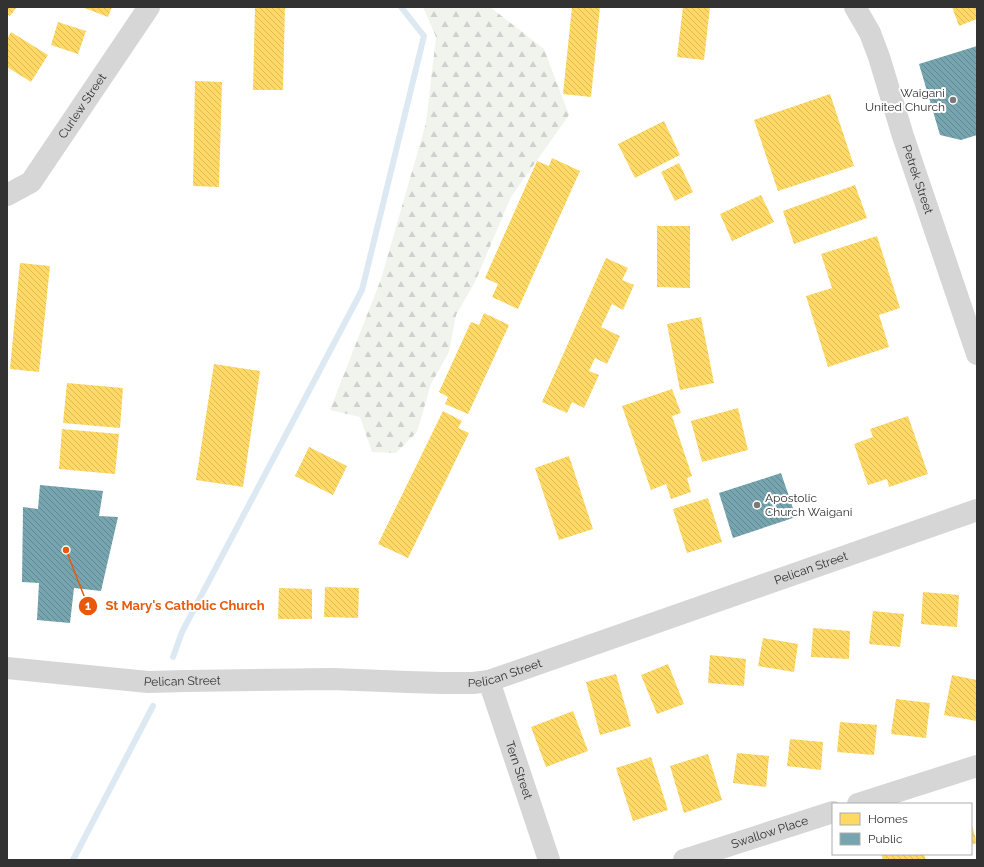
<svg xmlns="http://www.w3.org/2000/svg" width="984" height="867" viewBox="0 0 984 867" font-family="Raleway,sans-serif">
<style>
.forest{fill:url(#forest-firs)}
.homes{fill:url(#homes-back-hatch)}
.public{fill:url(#public-back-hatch)}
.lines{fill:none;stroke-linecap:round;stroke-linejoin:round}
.stream{stroke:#dde9f2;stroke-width:6}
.minor{stroke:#d6d6d6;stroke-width:22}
.poi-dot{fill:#7a7a7a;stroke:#fff;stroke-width:1.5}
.labels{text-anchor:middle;stroke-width:4;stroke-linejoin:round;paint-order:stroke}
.poi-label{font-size:12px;fill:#323232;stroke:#fff;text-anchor:end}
.street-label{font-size:12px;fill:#323232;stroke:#fff}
.leader{fill:none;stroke:#e8590c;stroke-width:1.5}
.callout-dot{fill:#e8590c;stroke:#fff;stroke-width:1.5}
.mark-label{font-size:12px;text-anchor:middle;font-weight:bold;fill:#fff}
.callout-label{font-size:13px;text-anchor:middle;font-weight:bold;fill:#e8590c;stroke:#fff;stroke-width:4;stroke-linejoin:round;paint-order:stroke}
</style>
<defs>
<pattern id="forest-firs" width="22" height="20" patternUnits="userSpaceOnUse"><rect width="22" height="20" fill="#f1f4ed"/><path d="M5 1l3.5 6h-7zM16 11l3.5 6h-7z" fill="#cfd2cc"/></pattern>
<pattern id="homes-back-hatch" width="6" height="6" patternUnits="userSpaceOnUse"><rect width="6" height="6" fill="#ffd966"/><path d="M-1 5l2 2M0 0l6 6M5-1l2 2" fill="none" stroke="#dbbb59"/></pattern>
<pattern id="public-back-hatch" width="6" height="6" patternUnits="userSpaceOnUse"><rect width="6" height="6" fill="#76a5af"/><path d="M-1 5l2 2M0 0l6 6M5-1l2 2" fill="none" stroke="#61878f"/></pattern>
</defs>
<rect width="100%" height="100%" fill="#fff"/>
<!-- forest -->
<polygon class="forest" points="423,7 490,7 544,49 569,115 511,197 475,282 456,315 449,352 431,384 417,432 396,453 372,452 360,417 330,410 381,279 426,123 436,37"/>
<!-- homes -->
<g class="homes">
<polygon points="7,7 17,7 10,16 7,14"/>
<polygon points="82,7 112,7 108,17"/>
<polygon points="255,7 285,7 283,90 253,90"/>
<polygon points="572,7 600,7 591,97 563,94"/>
<polygon points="683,7 710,7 704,60 677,57"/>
<polygon points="952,7 977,7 977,19 959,26"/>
<polygon points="58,22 86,31 78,54 51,45"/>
<polygon points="11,32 48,55 31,82 7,67 7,39"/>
<polygon points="195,81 222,82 219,187 193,186"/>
<polygon points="830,94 854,166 778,191 754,120"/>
<polygon points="664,121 680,155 635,178 618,144"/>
<polygon points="552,158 580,171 518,309 492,297 498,284 485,278 537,161 549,166"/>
<polygon points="679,163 693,192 675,201 661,172"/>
<polygon points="855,185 867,218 794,244 783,211"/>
<polygon points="761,195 774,222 732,241 720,214"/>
<polygon points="657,226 690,226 690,288 657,287"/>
<polygon points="877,236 900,308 879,315 889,347 828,367 806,296 832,288 821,254"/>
<polygon points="606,258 628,268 622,280 634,285 623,310 612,304 601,327 620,336 607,364 595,358 589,371 599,375 584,408 572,402 567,413 542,402"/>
<polygon points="20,263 50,266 39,372 10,369"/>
<polygon points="484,313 509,325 468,414 445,404 448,397 439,392 471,322 479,325"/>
<polygon points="701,317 714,383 680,390 667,324"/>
<polygon points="214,364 260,371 243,487 196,480"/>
<polygon points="67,383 123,388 120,428 63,423"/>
<polygon points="672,389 681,413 672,416 692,476 687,478 691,492 671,499 666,484 651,490 622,406"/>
<polygon points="738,408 748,450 702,462 691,421"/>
<polygon points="443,411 462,421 458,428 469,433 408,558 378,544"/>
<polygon points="908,416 928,474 889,487 887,479 868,485 854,444 873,437 870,429"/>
<polygon points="62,429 119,434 115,474 59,469"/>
<polygon points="309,447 347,466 333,495 295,476"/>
<polygon points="569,456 593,529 559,540 535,468"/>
<polygon points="708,498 722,542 687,553 673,509"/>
<polygon points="325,587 359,588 358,618 324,617"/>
<polygon points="279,588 312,589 312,619 278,619"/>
<polygon points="923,592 959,595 957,627 921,624"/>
<polygon points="873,611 904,614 900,647 869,644"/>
<polygon points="813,628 850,631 849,659 811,657"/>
<polygon points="763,638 798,644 794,672 758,666"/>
<polygon points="710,655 746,659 744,686 708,683"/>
<polygon points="668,664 684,704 657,714 641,675"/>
<polygon points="616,674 631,726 600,735 586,682"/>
<polygon points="952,675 977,680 976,721 944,715"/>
<polygon points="896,699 930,703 926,738 891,734"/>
<polygon points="573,711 588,751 546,767 531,727"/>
<polygon points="840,722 877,725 874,755 837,752"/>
<polygon points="790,739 823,742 821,770 787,766"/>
<polygon points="737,753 769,756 766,787 733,783"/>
<polygon points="708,754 722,800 684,813 670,766"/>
<polygon points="651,757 668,810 633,821 616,768"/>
<polygon points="971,822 977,843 971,845"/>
<polygon points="881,854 924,854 926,860 883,860"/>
</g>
<!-- public -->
<g class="public">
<polygon points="977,46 977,135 961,140 940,135 919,64"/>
<polygon points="781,473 796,517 733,538 719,493"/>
<polygon points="40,485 103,491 99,516 118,517 101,591 74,588 70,623 37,620 39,583 22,582 23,507 38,509"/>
</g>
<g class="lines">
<!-- stream -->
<g class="stream">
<polyline points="173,657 182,632 362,290 424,36 401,7"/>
<polyline points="73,860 153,706"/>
</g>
<!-- minor -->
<g class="minor">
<path id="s1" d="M855,7L870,33L879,57L903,136L977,354"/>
<path id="s2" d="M7,195L31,182L149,7"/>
<path id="s3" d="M7,668L148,682L186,681L332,679L408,682L442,683H473L489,681L977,510"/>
<path id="s4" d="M489,681L549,860"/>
<polyline points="858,804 977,766"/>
<path id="s5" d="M684,860L833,812"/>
</g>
</g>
<!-- markers -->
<g class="poi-dot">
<circle cx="953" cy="100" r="4"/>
<circle cx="757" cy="505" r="4"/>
</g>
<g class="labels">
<!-- poi labels -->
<g class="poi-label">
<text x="945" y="97">Waigani<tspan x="945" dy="14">United Church</tspan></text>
<text x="765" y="502" text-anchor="start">Apostolic<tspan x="765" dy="14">Church Waigani</tspan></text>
</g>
<!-- street labels -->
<g class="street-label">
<text dy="4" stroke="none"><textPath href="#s2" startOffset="119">Curlew Street</textPath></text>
<text dy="4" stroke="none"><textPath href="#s1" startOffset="184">Petrek Street</textPath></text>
<text dy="4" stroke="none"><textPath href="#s3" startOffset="824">Pelican Street</textPath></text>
<text dy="4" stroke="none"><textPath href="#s3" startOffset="500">Pelican Street</textPath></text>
<text dy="4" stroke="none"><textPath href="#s3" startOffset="176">Pelican Street</textPath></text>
<text dy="4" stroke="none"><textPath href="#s4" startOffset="94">Tern Street</textPath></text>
<text dy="4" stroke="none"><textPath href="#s5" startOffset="90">Swallow Place</textPath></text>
</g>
</g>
<!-- callouts -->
<path class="leader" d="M66 550L88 606"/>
<g class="callout-dot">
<circle cx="66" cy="550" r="4"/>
<circle cx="88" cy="606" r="10"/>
</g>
<g class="mark-label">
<text x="88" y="610">1</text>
</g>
<g class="callout-label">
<text x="185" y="610">St Mary's Catholic Church</text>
</g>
<!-- border -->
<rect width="984" height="867" fill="none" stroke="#323232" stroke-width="16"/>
<!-- legend -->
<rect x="832" y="803" width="140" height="52" fill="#ffffff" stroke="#adadad"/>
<rect x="840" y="813" width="20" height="12" fill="#ffd966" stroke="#adadad"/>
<text x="868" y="823" font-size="12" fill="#323232">Homes</text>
<rect x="840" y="833" width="20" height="12" fill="#76a5af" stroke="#adadad"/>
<text x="868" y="843" font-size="12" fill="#323232">Public</text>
</svg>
